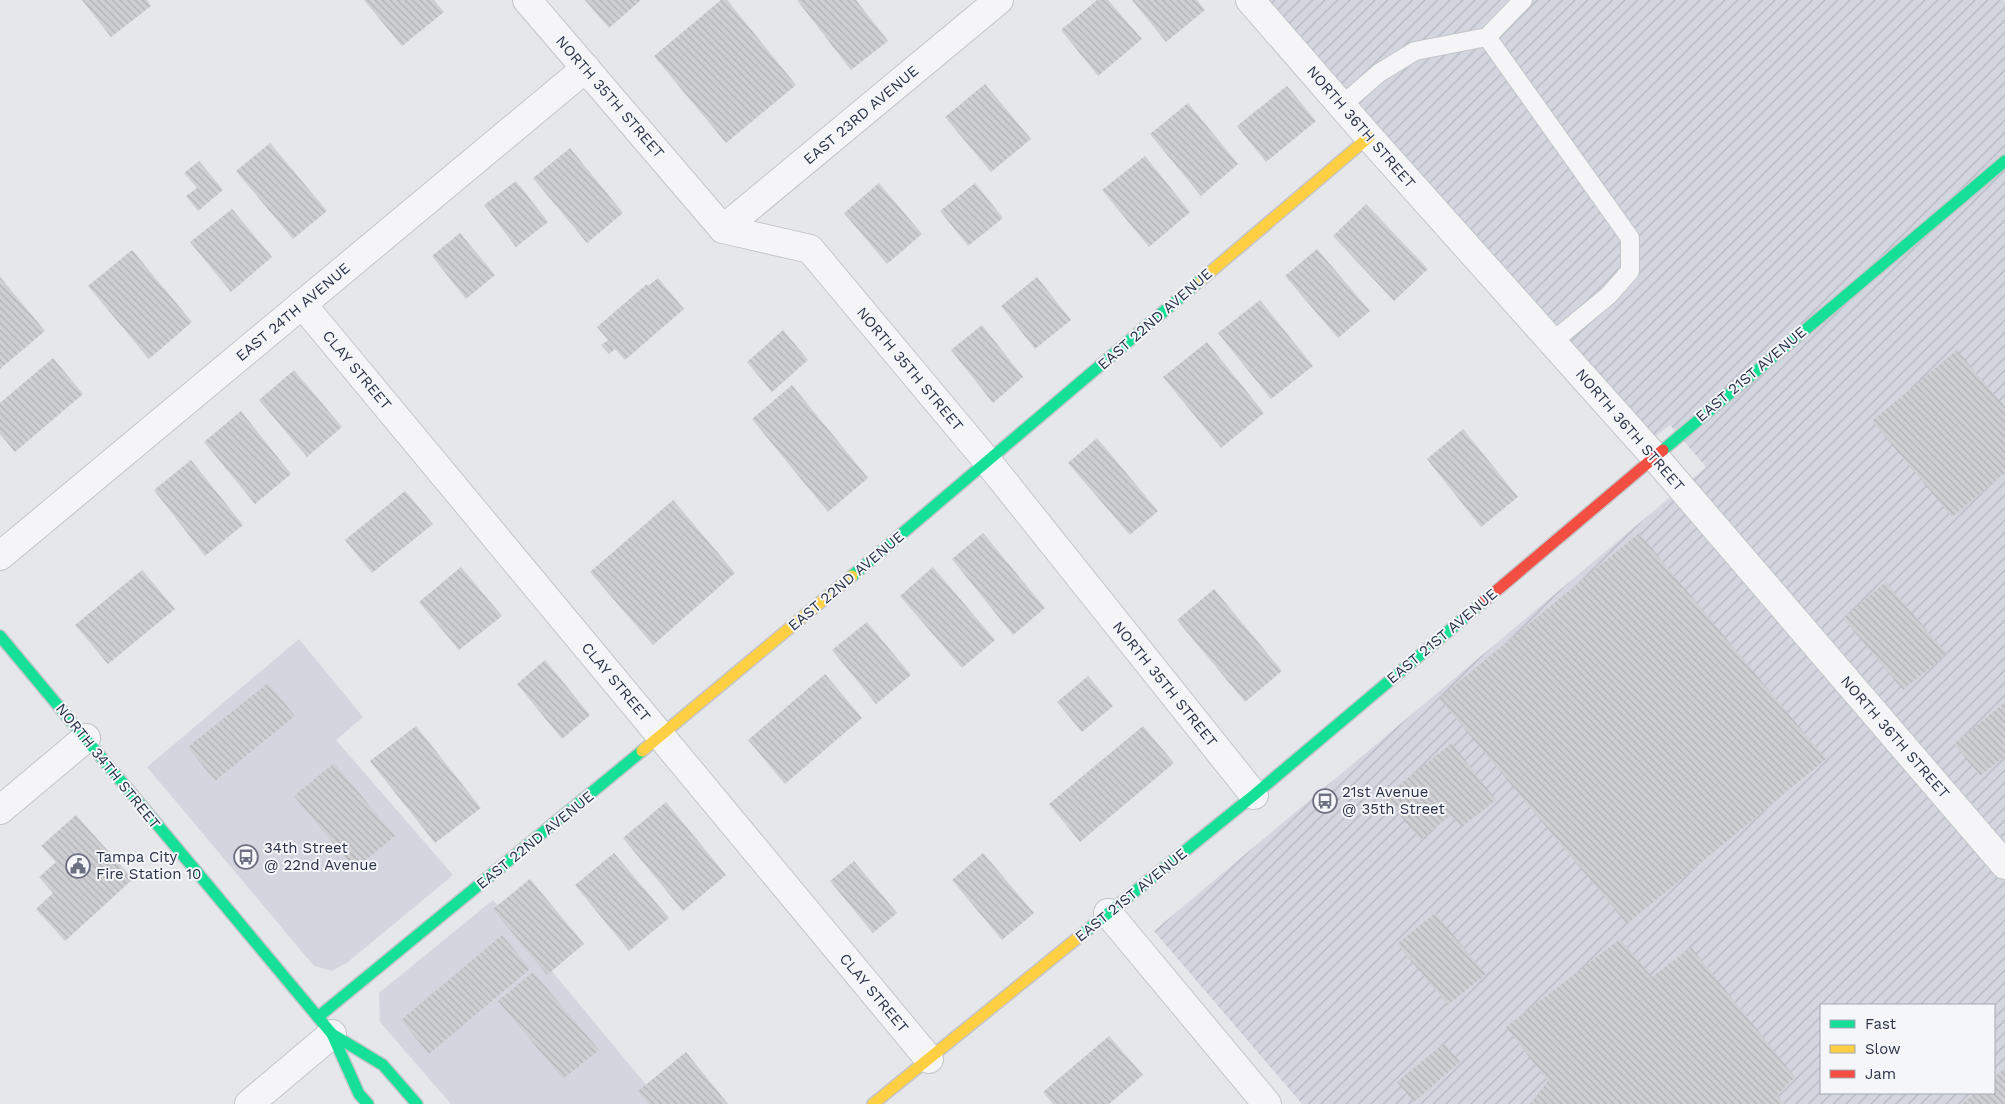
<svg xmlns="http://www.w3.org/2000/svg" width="2005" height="1104" viewBox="0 0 2005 1104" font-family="'Work Sans',sans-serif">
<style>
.built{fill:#d3d6de}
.industrial{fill:url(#industrial-furrows);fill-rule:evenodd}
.building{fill:url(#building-back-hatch)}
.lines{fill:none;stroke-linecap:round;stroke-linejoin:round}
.lane-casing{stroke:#c3c5c9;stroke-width:20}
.street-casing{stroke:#c3c5c9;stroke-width:30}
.fast-casing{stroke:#c3c5c9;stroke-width:14}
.slow-casing{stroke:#c3c5c9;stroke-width:14}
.jam-casing{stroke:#c3c5c9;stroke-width:14}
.lane{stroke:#f5f5f7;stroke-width:18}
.street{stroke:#f5f5f7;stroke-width:28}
.fast{stroke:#16e098;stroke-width:11}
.slow{stroke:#ffcf43;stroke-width:11}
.jam{stroke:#f24e42;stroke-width:11}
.labels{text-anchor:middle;stroke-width:4;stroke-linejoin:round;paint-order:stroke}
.street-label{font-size:15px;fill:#293247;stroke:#f4f6f9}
.poi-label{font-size:15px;fill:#293247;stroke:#f4f6f9;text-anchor:start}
</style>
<defs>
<pattern id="industrial-furrows" width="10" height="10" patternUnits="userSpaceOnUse" patternTransform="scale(1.25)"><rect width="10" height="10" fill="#d3d6de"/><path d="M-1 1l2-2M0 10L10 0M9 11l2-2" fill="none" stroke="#b5b8c0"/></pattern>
<pattern id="building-back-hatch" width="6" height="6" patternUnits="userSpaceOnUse" patternTransform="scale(1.25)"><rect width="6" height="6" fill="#cecfd3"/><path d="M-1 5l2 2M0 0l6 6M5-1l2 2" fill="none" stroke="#b1b2b6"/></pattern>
</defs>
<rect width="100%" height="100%" fill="#e5e7eb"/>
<!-- built -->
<g class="built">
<polygon points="299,639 363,717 336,740 453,875 348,962 332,971 314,966 147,767"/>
<polygon points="493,900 662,1104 451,1104 380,1022 379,993"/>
</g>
<!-- industrial -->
<path class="industrial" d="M1264,0H2003L2005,2V1104H1302L1154,931L1706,467L1670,425L1652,439ZM1821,1005H1994V1093H1821Z"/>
<!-- building -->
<g class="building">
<polygon points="82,0 147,0 151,6 111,37"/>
<polygon points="364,0 434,0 444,12 402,46"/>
<polygon points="585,0 641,0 609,28"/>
<polygon points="721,0 727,0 796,85 726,143 654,56"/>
<polygon points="797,0 856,0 888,41 851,70"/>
<polygon points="1097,0 1108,0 1142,39 1098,76 1061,30"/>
<polygon points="1132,0 1197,0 1205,10 1166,42"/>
<polygon points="985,84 1031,139 991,172 945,117"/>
<polygon points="1287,86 1316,121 1266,162 1237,126"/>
<polygon points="1188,103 1238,164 1201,196 1150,134"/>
<polygon points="270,143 327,211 293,239 236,171"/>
<polygon points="570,148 623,213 587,243 533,178"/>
<polygon points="1145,156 1190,212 1149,247 1102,190"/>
<polygon points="199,161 223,190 198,211 186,196 197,188 184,173"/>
<polygon points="516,181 548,222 516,247 484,205"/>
<polygon points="879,183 922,234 887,264 844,213"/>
<polygon points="975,183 1003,218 968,246 940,211"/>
<polygon points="1366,204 1428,269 1394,301 1333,236"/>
<polygon points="232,209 272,257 231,292 190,242"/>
<polygon points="460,233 495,275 466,299 432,256"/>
<polygon points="1317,249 1370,311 1338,338 1285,276"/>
<polygon points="132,250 192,322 149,359 88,286"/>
<polygon points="0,277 45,331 0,369"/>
<polygon points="1037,277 1071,320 1035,349 1001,306"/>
<polygon points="658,278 684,309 625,360 615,349 609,354 601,345 608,340 597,327 647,284 648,286"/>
<polygon points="1260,300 1313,366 1271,399 1218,333"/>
<polygon points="982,325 1023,377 993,403 951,350"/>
<polygon points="783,330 808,360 772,392 747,362"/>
<polygon points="1207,342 1264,413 1221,448 1163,377"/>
<polygon points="1957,350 2005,407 2005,473 1952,517 1872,421"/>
<polygon points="53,358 83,394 15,452 0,434 0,403"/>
<polygon points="294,370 342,427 307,457 259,400"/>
<polygon points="792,385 868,478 828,512 752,419"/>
<polygon points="241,411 291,474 255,504 204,442"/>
<polygon points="1463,429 1518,497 1481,527 1427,459"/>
<polygon points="1097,438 1158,511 1130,535 1068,463"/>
<polygon points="191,460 243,525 205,556 154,490"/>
<polygon points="405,491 433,524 372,573 345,540"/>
<polygon points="673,500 735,573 653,645 590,572"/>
<polygon points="983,533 1045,608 1013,635 952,559"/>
<polygon points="1639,533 1826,759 1627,924 1439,698"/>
<polygon points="461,567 502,616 459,650 419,602"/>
<polygon points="933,567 995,640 962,668 900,596"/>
<polygon points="142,570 175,609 108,664 75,625"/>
<polygon points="1886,582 1947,654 1903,690 1843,618"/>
<polygon points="1214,589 1282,671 1245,702 1177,620"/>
<polygon points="867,622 911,675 876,704 832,650"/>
<polygon points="545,660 590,715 562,739 517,684"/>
<polygon points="825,674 862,718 785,784 748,740"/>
<polygon points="1088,676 1113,706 1082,732 1057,702"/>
<polygon points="268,683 295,716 215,781 188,747"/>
<polygon points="2005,702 2005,756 1980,776 1954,744"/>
<polygon points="416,726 481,808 435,843 370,761"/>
<polygon points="1143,726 1174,763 1080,842 1049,804"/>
<polygon points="1452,743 1496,800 1462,827 1451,815 1420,840 1385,796"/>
<polygon points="334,763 395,836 355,869 294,796"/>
<polygon points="666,802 726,875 683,911 623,838"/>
<polygon points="76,815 133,879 65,941 36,909 53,893 39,877 56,862 41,846"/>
<polygon points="614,853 669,918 629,951 575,885"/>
<polygon points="983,853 1034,913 1002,940 952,880"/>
<polygon points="854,861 897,913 873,933 830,881"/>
<polygon points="530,879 584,944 547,975 493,909"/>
<polygon points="1435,913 1486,974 1448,1005 1397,944"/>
<polygon points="502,935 530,969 429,1054 401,1020"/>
<polygon points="1620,939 1652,977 1691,947 1795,1077 1777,1095 1784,1104 1530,1104 1548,1081 1506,1027"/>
<polygon points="533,972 599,1050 563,1079 498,1001"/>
<polygon points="1109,1036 1143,1075 1109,1104 1053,1104 1043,1092"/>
<polygon points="1444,1043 1460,1062 1414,1102 1397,1082"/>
<polygon points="686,1052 728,1104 648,1104 638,1091"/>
<polygon points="2005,1068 2005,1104 1962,1104 1975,1093 1994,1093 1994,1077"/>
</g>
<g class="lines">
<!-- lane casing -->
<g class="lane-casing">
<g id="lane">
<polyline points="1487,37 1630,238 1630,271 1609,295 1552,342"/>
<polyline points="1341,106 1379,73 1415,51 1487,37 1523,0"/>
</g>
</g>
<!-- street casing -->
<g class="street-casing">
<g id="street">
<polyline points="527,0 723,229 810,249 988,462 1254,795"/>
<polyline points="1250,0 1369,137 1654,456 2005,865"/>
<polyline points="723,229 999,0"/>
<polyline points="302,304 929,1059"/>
<polyline points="0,556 586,68"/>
<polyline points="0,810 86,738"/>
<polyline points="1108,913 1267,1104"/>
<polyline points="249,1104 332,1034"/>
</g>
</g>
<!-- fast casing -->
<g class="fast-casing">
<g id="fast">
<polyline points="1663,450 2005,161"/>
<polyline points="852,576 1202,279"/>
<polyline points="0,636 332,1034 359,1094 368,1104"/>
<polyline points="1080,936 1254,795 1483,602"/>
<polyline points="318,1017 642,751"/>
<polyline points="332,1034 383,1065 417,1104"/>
</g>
</g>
<!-- slow casing -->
<g class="slow-casing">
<g id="slow">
<polyline points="1202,279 1369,137"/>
<polyline points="642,751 852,576"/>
<polyline points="873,1104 1080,936"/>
</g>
</g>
<!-- jam casing -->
<g class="jam-casing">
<polyline id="jam" points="1483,602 1663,450"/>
</g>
<!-- lane -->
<use href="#lane" class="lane"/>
<!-- street -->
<use href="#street" class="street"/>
<!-- fast -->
<use href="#fast" class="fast"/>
<!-- slow -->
<use href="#slow" class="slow"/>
<!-- jam -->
<use href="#jam" class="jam"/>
</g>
<!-- icons -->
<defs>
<g id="bus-ring" transform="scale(1.25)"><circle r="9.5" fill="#f4f6f9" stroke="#6b7180" stroke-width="1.5"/><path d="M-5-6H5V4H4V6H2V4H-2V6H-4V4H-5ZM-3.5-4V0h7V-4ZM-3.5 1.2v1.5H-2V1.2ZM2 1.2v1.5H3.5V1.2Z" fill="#6b7180"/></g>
<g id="civic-ring" transform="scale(1.25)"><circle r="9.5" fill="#f4f6f9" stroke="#6b7180" stroke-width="1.5"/><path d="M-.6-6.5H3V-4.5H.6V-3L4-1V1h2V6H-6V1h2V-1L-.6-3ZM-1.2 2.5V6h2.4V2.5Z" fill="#6b7180"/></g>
</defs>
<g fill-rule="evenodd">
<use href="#bus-ring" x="1325" y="801"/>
<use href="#bus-ring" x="246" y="857"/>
<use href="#civic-ring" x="78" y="866"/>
</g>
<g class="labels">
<!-- street labels -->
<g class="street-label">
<text transform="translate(610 97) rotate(49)" y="5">NORTH 35TH STREET</text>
<text transform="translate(861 115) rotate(-40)" y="5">EAST 23RD AVENUE</text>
<text transform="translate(1361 127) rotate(49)" y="5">NORTH 36TH STREET</text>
<text transform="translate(293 312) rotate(-40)" y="5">EAST 24TH AVENUE</text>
<text transform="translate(1155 319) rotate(-41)" y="5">EAST 22ND AVENUE</text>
<text transform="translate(910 369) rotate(50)" y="5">NORTH 35TH STREET</text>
<text transform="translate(357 370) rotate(50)" y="5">CLAY STREET</text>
<text transform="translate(1751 374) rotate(-40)" y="5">EAST 21ST AVENUE</text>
<text transform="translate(1630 430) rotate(49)" y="5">NORTH 36TH STREET</text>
<text transform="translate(846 581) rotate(-40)" y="5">EAST 22ND AVENUE</text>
<text transform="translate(1442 636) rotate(-40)" y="5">EAST 21ST AVENUE</text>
<text transform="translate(616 682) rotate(50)" y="5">CLAY STREET</text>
<text transform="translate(1165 684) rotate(51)" y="5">NORTH 35TH STREET</text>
<text transform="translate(1895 737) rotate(49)" y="5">NORTH 36TH STREET</text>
<text transform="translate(108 766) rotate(51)" y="5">NORTH 34TH STREET</text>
<text transform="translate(535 840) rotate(-39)" y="5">EAST 22ND AVENUE</text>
<text transform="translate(1131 895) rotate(-39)" y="5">EAST 21ST AVENUE</text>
<text transform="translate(874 993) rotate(50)" y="5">CLAY STREET</text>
</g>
<!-- poi labels -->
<g class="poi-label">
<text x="1342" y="797">21st Avenue<tspan x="1342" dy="17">@ 35th Street</tspan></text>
<text x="264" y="853">34th Street<tspan x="264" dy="17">@ 22nd Avenue</tspan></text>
<text x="96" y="862">Tampa City<tspan x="96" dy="17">Fire Station 10</tspan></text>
</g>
</g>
<!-- legend -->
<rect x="1820" y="1004" width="175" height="90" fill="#f4f6f9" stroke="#a3a8b2"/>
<rect x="1830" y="1020" width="25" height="8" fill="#16e098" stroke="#a3a8b2"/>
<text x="1865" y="1029" font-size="15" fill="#293247">Fast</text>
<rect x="1830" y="1045" width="25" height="8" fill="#ffcf43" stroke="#a3a8b2"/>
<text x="1865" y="1054" font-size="15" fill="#293247">Slow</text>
<rect x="1830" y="1070" width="25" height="8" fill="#f24e42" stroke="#a3a8b2"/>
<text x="1865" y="1079" font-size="15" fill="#293247">Jam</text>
</svg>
